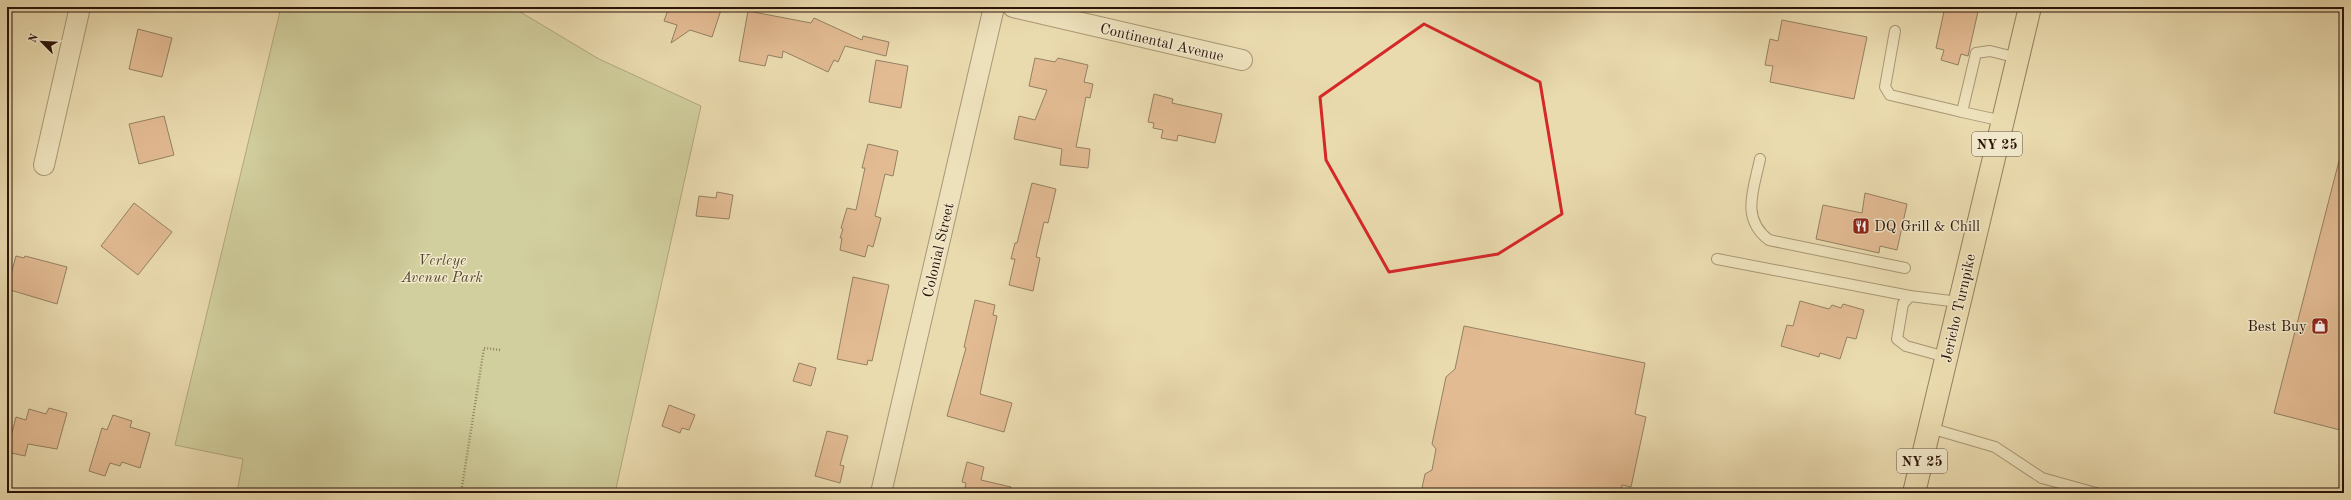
<svg xmlns="http://www.w3.org/2000/svg" width="2351" height="500" viewBox="0 0 2351 500" font-family="'Old Standard TT',serif">
<style>
.green{fill:#b6c08b;stroke:#716a4a}
.building{fill:#dc9672;stroke:#2c1308}
.lines{fill:none;stroke-linecap:round;stroke-linejoin:round}
.service-casing{stroke:#5c4532;stroke-width:12}
.minor-casing{stroke:#5c4532;stroke-width:22}
.primary-casing{stroke:#2c1308;stroke-width:24}
.path{stroke:#2c1308;stroke-width:2.5;stroke-dasharray:1 2;stroke-linecap:butt}
.service{stroke:#f1e8cb;stroke-width:10}
.minor{stroke:#f1e8cb;stroke-width:20}
.primary{stroke:#eadbaf;stroke-width:22}
.marked{fill:none;stroke:#d62828;stroke-width:3;stroke-linejoin:round}
.labels{text-anchor:middle;stroke-width:3;stroke-linejoin:round;paint-order:stroke}
.shield{fill:#f1e8cb;stroke:#675342;stroke-width:1}
.shield-label{font-size:14px;font-weight:bold;fill:#2c1308}
.street-label{font-size:15px;fill:#2c1308;stroke:#f1e8cb}
.poi-label{font-size:15px;fill:#2c1308;stroke:#f1e8cb;text-anchor:start}
.park-label{font-size:15px;font-style:italic;fill:#55472f;stroke:#f1e8cb}
</style>
<rect width="100%" height="100%" fill="#eadbaf"/>
<filter id="stains"><feTurbulence type="fractalNoise" baseFrequency=".005" numOctaves="4"/><feColorMatrix values="0 0 0 0 .2 0 0 0 0 .09 0 0 0 0 .02 0 0 0 .5 -.17"/></filter>
<radialGradient id="worn" r=".72"><stop offset=".6" stop-color="#630" stop-opacity="0"/><stop offset="1" stop-color="#630" stop-opacity=".3"/></radialGradient>
<!-- green -->
<polygon class="green" points="281,7 512,7 599,59 701,106 615,493 237,493 243,459 175,445"/>
<!-- building -->
<g class="building">
<polygon points="669,7 722,7 712,37 690,30 671,43 677,25 664,21"/>
<polygon points="1945,7 1979,7 1968,56 1961,54 1958,65 1941,60 1944,50 1936,48"/>
<polygon points="748,11 811,23 814,18 862,40 863,36 889,42 886,56 845,46 838,62 834,60 828,72 783,51 782,58 768,55 765,66 739,61"/>
<polygon points="1782,20 1867,37 1854,99 1770,82 1773,66 1765,65 1770,39 1778,41"/>
<polygon points="138,29 172,38 162,77 129,69"/>
<polygon points="1035,58 1055,62 1058,58 1088,65 1084,82 1093,84 1090,98 1086,97 1076,147 1090,149 1088,168 1060,165 1062,149 1014,139 1019,116 1035,120 1047,90 1029,86"/>
<polygon points="876,60 908,66 901,108 869,102"/>
<polygon points="1154,94 1173,99 1172,103 1222,114 1215,143 1178,135 1177,141 1161,138 1163,130 1153,128 1154,123 1148,122"/>
<polygon points="164,116 174,155 139,164 129,124"/>
<polygon points="868,144 898,151 893,176 885,174 875,216 881,218 873,247 868,245 865,257 840,250 842,238 840,238 843,229 841,228 847,208 856,210 865,168 862,168"/>
<polygon points="2339,161 2344,162 2344,431 2274,413"/>
<polygon points="1032,183 1056,189 1048,223 1044,222 1036,257 1040,258 1033,291 1009,285 1015,259 1011,259 1015,243 1017,243"/>
<polygon points="717,192 733,195 729,219 696,216 699,196 716,198"/>
<polygon points="1865,193 1907,204 1897,250 1880,246 1879,253 1816,239 1823,205 1862,213"/>
<polygon points="134,203 172,232 138,275 101,246"/>
<polygon points="16,256 24,258 25,256 67,267 57,304 7,289"/>
<polygon points="853,277 889,285 872,361 868,360 867,365 837,359"/>
<polygon points="975,300 995,305 993,315 997,316 980,394 1012,403 1004,432 947,416 966,348 964,347"/>
<polygon points="1800,301 1829,309 1832,305 1841,308 1843,304 1864,310 1856,339 1847,337 1840,359 1820,353 1819,357 1781,346 1787,325 1793,326"/>
<polygon points="1464,326 1645,363 1635,414 1646,417 1631,487 1622,485 1621,493 1421,493 1425,474 1432,470 1436,449 1432,444 1446,377 1455,369"/>
<polygon points="799,363 816,368 811,386 793,381"/>
<polygon points="669,405 695,415 689,430 682,428 680,433 662,426"/>
<polygon points="49,408 67,413 57,449 28,444 25,456 7,452 16,417 26,420 29,409 46,414"/>
<polygon points="113,415 132,421 130,427 150,433 140,468 122,462 120,466 110,463 105,476 89,471 102,428 107,430"/>
<polygon points="827,431 848,436 840,465 844,466 840,483 815,476"/>
<polygon points="967,462 984,467 981,480 1011,487 1010,493 964,493 966,483 962,482"/>
</g>
<g class="lines">
<!-- service casing -->
<g class="service-casing">
<g id="service">
<polyline points="1895,31 1885,87 1890,95 1962,112"/>
<polyline points="2003,121 1962,112 1976,53 1990,51 2018,58"/>
<path d="M1760,159C1754,189 1740,218 1769,240L1905,268"/>
<polyline points="1717,259 1910,296 1959,302"/>
<polyline points="1910,296 1903,304 1897,339 1906,346 1946,357"/>
<polyline points="1930,428 1995,447 2042,478 2096,493"/>
</g>
</g>
<!-- minor casing -->
<g class="minor-casing">
<g id="minor">
<polyline points="1013,7 1242,60"/>
<polyline points="44,165 80,7"/>
<polyline points="881,493 994,7"/>
</g>
</g>
<!-- primary casing -->
<g class="primary-casing">
<polyline id="primary" points="1914,493 2030,7"/>
</g>
<!-- path -->
<polyline class="path" points="461,493 484,348 501,350"/>
<!-- service -->
<use href="#service" class="service"/>
<!-- minor -->
<use href="#minor" class="minor"/>
<!-- primary -->
<use href="#primary" class="primary"/>
</g>
<!-- marked area -->
<path d="M0 0H2351V500H0ZM1424,24L1540,82L1562,214L1498,254L1389,272L1326,160L1320,97Z" fill="#eadbaf" fill-opacity=".55" fill-rule="evenodd"/>
<path class="marked" d="M1424,24L1540,82L1562,214L1498,254L1389,272L1326,160L1320,97Z"/>
<!-- icons -->
<defs>
<g id="restaurant-square" transform="scale(0.9)"><rect x="-9" y="-9" width="18" height="18" rx="4" fill="#8f2418" stroke="#f1e8cb"/><path d="M-5-6h1v4h1v-4h1v4h1v-4h1v5L-1.5 .5V6h-2V.5L-5-1ZM5-6V6H3V1.5H1.5Q1.5-4 5-6Z" fill="#fff"/></g>
<g id="shop-square" transform="scale(0.9)"><rect x="-9" y="-9" width="18" height="18" rx="4" fill="#8f2418" stroke="#f1e8cb"/><path d="M-5-2.5h2.3a2.7 3.5 0 0 1 5.4 0H5L5.5 6h-11ZM-1.5-2.5h3a1.5 2.3 0 0 0-3 0Z" fill="#fff"/></g>
</defs>
<g fill-rule="evenodd">
<use href="#restaurant-square" x="1861" y="226"/>
<use href="#shop-square" x="2320" y="326"/>
</g>
<g class="labels">
<!-- shield labels -->
<g class="shield">
<rect x="1972" y="132" width="50" height="24" rx="3"/>
<rect x="1897" y="449" width="50" height="24" rx="3"/>
</g>
<g class="shield-label">
<text x="1997" y="149">NY 25</text>
<text x="1922" y="466">NY 25</text>
</g>
<!-- street labels -->
<g class="street-label">
<text transform="translate(1162 42) rotate(13)" y="5">Continental Avenue</text>
<text transform="translate(938 250) rotate(-77)" y="5">Colonial Street</text>
<text transform="translate(1958 308) rotate(-77)" y="5">Jericho Turnpike</text>
</g>
<!-- poi labels -->
<g class="poi-label">
<text x="1874" y="231">DQ Grill &amp; Chill</text>
<text x="2307" y="331" text-anchor="end">Best Buy</text>
</g>
<!-- park labels -->
<g class="park-label">
<text x="442" y="265">Verleye<tspan x="442" dy="17">Avenue Park</tspan></text>
</g>
</g>
<!-- margin -->
<rect width="2351" height="500" fill="none" stroke="#eadbaf" stroke-width="24"/>
<rect x="8" y="8" width="2335" height="484" fill="none" stroke="#2c1308" stroke-width="2"/>
<rect x="12" y="12" width="2327" height="476" fill="none" stroke="#2c1308"/>
<!-- north arrow -->
<g transform="translate(42 42) rotate(294)" stroke="#f1e8cb" stroke-width="3" paint-order="stroke">
<path d="M0-3L7 15L0 10L-7 15Z" fill="#2c1308"/>
<text y="-6" font-size="11" font-weight="bold" text-anchor="middle" fill="#2c1308">N</text>
</g>
<rect width="100%" height="100%" filter="url(#stains)"/>
<rect width="100%" height="100%" fill="url(#worn)"/>
</svg>
